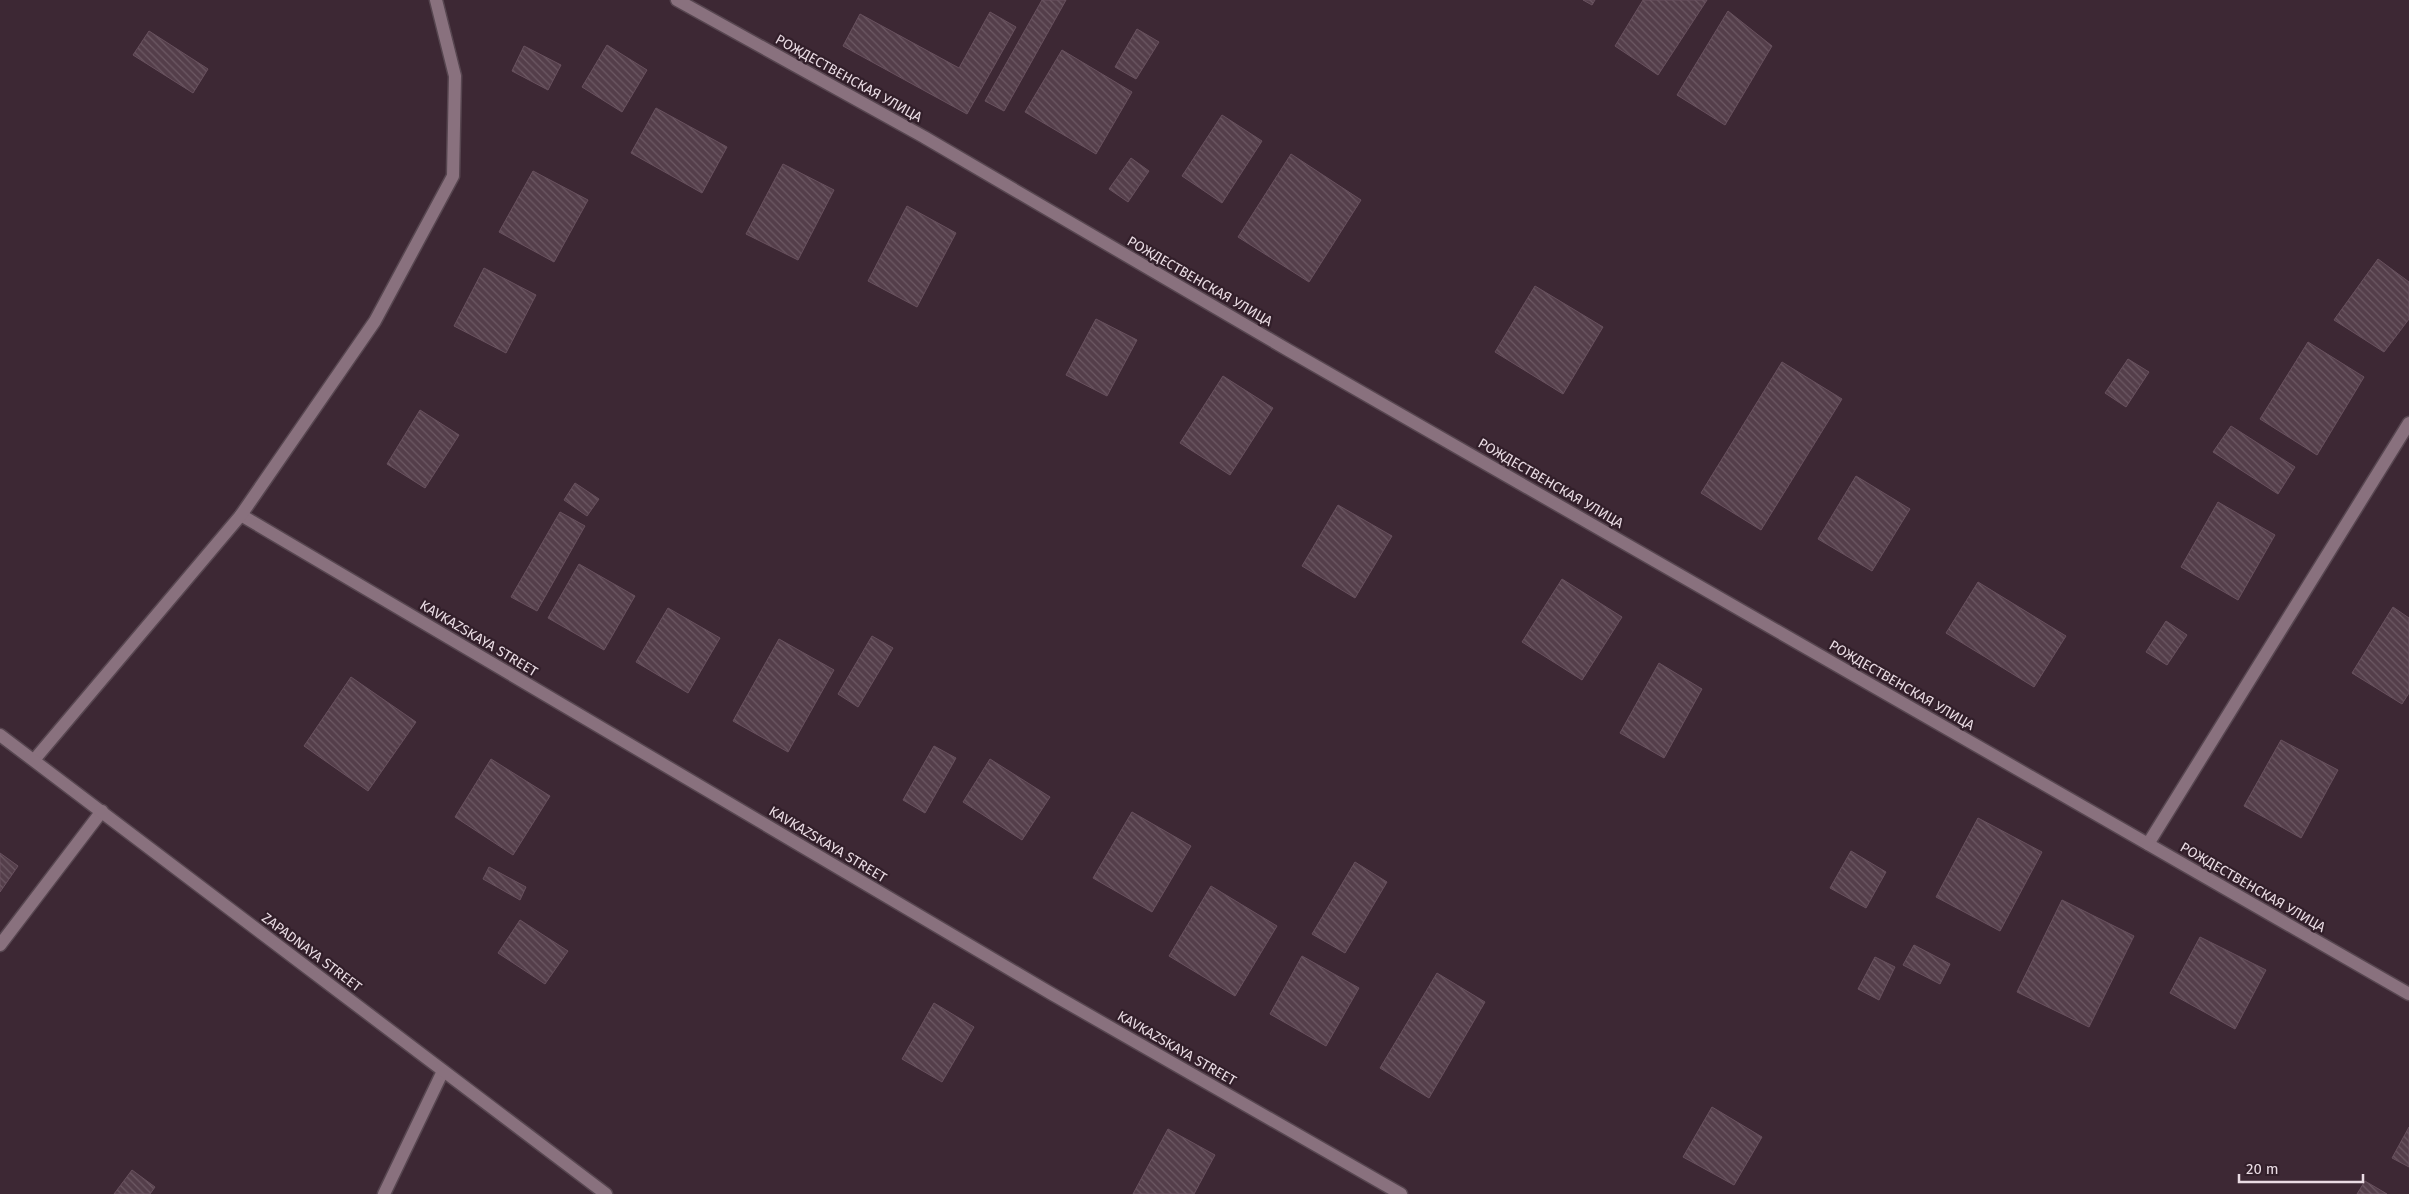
<svg xmlns="http://www.w3.org/2000/svg" width="2409" height="1194" viewBox="0 0 2409 1194" font-family="'Fira Sans',sans-serif">
<style>
.building{fill:url(#building-back-hatch);stroke:#68515e}
.lines{fill:none;stroke-linecap:round;stroke-linejoin:round}
.lane-casing{stroke:#574650;stroke-width:15}
.street-casing{stroke:#574650;stroke-width:15}
.secondary-casing{stroke:#574650;stroke-width:15}
.lane{stroke:#89717e;stroke-width:12}
.street{stroke:#89717e;stroke-width:12}
.secondary{stroke:#89717e;stroke-width:12}
.labels{text-anchor:middle;stroke-width:4.5;stroke-linejoin:round;paint-order:stroke}
.street-label{font-size:14px;fill:#eadce4;stroke:#321f2a}
</style>
<defs>
<pattern id="building-back-hatch" width="6" height="6" patternUnits="userSpaceOnUse" patternTransform="scale(1.25)"><rect width="6" height="6" fill="#543e4a"/><path d="M-1 5l2 2M0 0l6 6M5-1l2 2" fill="none" stroke="#6d5964"/></pattern>
</defs>
<rect width="100%" height="100%" fill="#3d2834"/>
<!-- building -->
<g class="building">
<polygon points="1042,0 1066,0 1004,111 985,101"/>
<polygon points="1583,0 1595,0 1592,5"/>
<polygon points="1643,0 1707,0 1658,75 1615,46"/>
<polygon points="1728,11 1772,46 1725,125 1677,95"/>
<polygon points="990,12 1016,27 967,114 843,46 860,14 959,68"/>
<polygon points="1137,29 1159,42 1136,79 1115,67"/>
<polygon points="149,31 208,69 193,93 133,55"/>
<polygon points="607,45 647,70 622,112 582,87"/>
<polygon points="524,46 561,65 548,90 512,71"/>
<polygon points="1062,50 1132,92 1096,154 1025,112"/>
<polygon points="656,108 727,147 702,193 631,153"/>
<polygon points="1222,115 1262,141 1222,203 1182,176"/>
<polygon points="1291,154 1361,200 1309,282 1238,237"/>
<polygon points="1131,158 1149,171 1128,202 1109,189"/>
<polygon points="783,164 834,190 798,260 746,234"/>
<polygon points="533,171 588,200 554,262 499,232"/>
<polygon points="907,206 956,233 917,307 868,281"/>
<polygon points="2378,259 2409,282 2409,319 2384,352 2334,320"/>
<polygon points="484,268 536,295 506,353 454,326"/>
<polygon points="1535,286 1603,327 1563,394 1495,352"/>
<polygon points="1096,319 1137,340 1107,396 1066,375"/>
<polygon points="2308,342 2364,377 2317,455 2260,419"/>
<polygon points="2128,359 2149,372 2126,407 2105,393"/>
<polygon points="1782,362 1842,399 1761,530 1701,493"/>
<polygon points="1223,376 1273,408 1230,475 1180,443"/>
<polygon points="420,410 459,435 425,488 387,464"/>
<polygon points="2231,426 2295,467 2278,494 2213,452"/>
<polygon points="1856,476 1910,509 1872,571 1818,539"/>
<polygon points="575,483 599,499 587,516 564,500"/>
<polygon points="2218,502 2275,535 2238,600 2181,567"/>
<polygon points="1338,505 1392,536 1355,598 1302,566"/>
<polygon points="560,512 585,526 537,611 511,597"/>
<polygon points="579,564 635,596 604,650 548,618"/>
<polygon points="1562,579 1622,617 1582,680 1522,642"/>
<polygon points="1978,582 2066,636 2034,687 1946,633"/>
<polygon points="2393,607 2409,618 2409,693 2402,704 2352,673"/>
<polygon points="668,608 720,638 688,693 636,662"/>
<polygon points="2166,621 2187,635 2167,665 2146,652"/>
<polygon points="872,636 893,648 858,707 838,694"/>
<polygon points="779,639 834,670 788,752 733,721"/>
<polygon points="1659,663 1702,689 1664,758 1620,733"/>
<polygon points="351,677 416,722 368,791 304,746"/>
<polygon points="2281,740 2338,770 2301,838 2244,806"/>
<polygon points="934,746 956,758 925,813 903,800"/>
<polygon points="491,759 550,796 513,855 455,817"/>
<polygon points="990,759 1050,797 1022,840 963,802"/>
<polygon points="1132,812 1191,846 1152,912 1093,878"/>
<polygon points="1978,818 2042,852 2000,931 1936,897"/>
<polygon points="1851,851 1886,872 1866,908 1830,888"/>
<polygon points="0,853 18,866 0,892"/>
<polygon points="1355,862 1387,882 1345,953 1312,934"/>
<polygon points="489,867 526,887 520,900 483,879"/>
<polygon points="1211,886 1277,926 1235,996 1169,956"/>
<polygon points="2062,900 2134,936 2089,1027 2017,992"/>
<polygon points="520,920 568,951 545,984 498,953"/>
<polygon points="2200,937 2266,970 2235,1029 2170,993"/>
<polygon points="1914,945 1950,964 1940,984 1903,965"/>
<polygon points="1302,956 1359,988 1326,1046 1270,1014"/>
<polygon points="1875,957 1895,967 1879,1000 1858,989"/>
<polygon points="1437,973 1485,1002 1429,1098 1380,1068"/>
<polygon points="934,1003 974,1027 942,1082 902,1059"/>
<polygon points="1712,1107 1762,1137 1734,1185 1683,1157"/>
<polygon points="2409,1127 2409,1167 2392,1158"/>
<polygon points="1168,1129 1215,1155 1194,1194 1133,1194"/>
<polygon points="132,1170 155,1187 150,1194 114,1194"/>
<polygon points="2365,1181 2387,1194 2357,1194"/>
</g>
<g class="lines">
<!-- lane casing -->
<g class="lane-casing">
<g id="lane">
<polyline points="2148,844 2409,423"/>
<polyline points="0,945 102,811"/>
<polyline points="384,1194 443,1071"/>
</g>
</g>
<!-- street casing -->
<g class="street-casing">
<g id="street">
<polyline points="677,0 924,137 1288,350 2409,994"/>
<polyline points="241,515 1052,994 1401,1194"/>
<polyline points="34,760 241,515 375,321 453,176 455,76 436,0"/>
</g>
</g>
<!-- secondary casing -->
<g class="secondary-casing">
<polyline id="secondary" points="0,735 606,1194"/>
</g>
<!-- lane -->
<use href="#lane" class="lane"/>
<!-- street -->
<use href="#street" class="street"/>
<!-- secondary -->
<use href="#secondary" class="secondary"/>
</g>
<g class="labels">
<!-- street labels -->
<g class="street-label">
<text transform="translate(849 78) rotate(29)" y="5">РОЖДЕСТВЕНСКАЯ УЛИЦА</text>
<text transform="translate(1200 281) rotate(30)" y="5">РОЖДЕСТВЕНСКАЯ УЛИЦА</text>
<text transform="translate(1551 483) rotate(30)" y="5">РОЖДЕСТВЕНСКАЯ УЛИЦА</text>
<text transform="translate(479 638) rotate(31)" y="5">KAVKAZSKAYA STREET</text>
<text transform="translate(1902 685) rotate(30)" y="5">РОЖДЕСТВЕНСКАЯ УЛИЦА</text>
<text transform="translate(828 844) rotate(31)" y="5">KAVKAZSKAYA STREET</text>
<text transform="translate(2253 887) rotate(30)" y="5">РОЖДЕСТВЕНСКАЯ УЛИЦА</text>
<text transform="translate(312 952) rotate(37)" y="5">ZAPADNAYA STREET</text>
<text transform="translate(1177 1048) rotate(30)" y="5">KAVKAZSKAYA STREET</text>
</g>
</g>
<!-- scale -->
<path d="M2239 1174v8h124v-8" fill="none" stroke="#eadce4" stroke-width="2.5"/>
<text x="2246" y="1174" font-size="15" fill="#eadce4" stroke="#321f2a" stroke-width="4" paint-order="stroke">20 m</text>
</svg>
